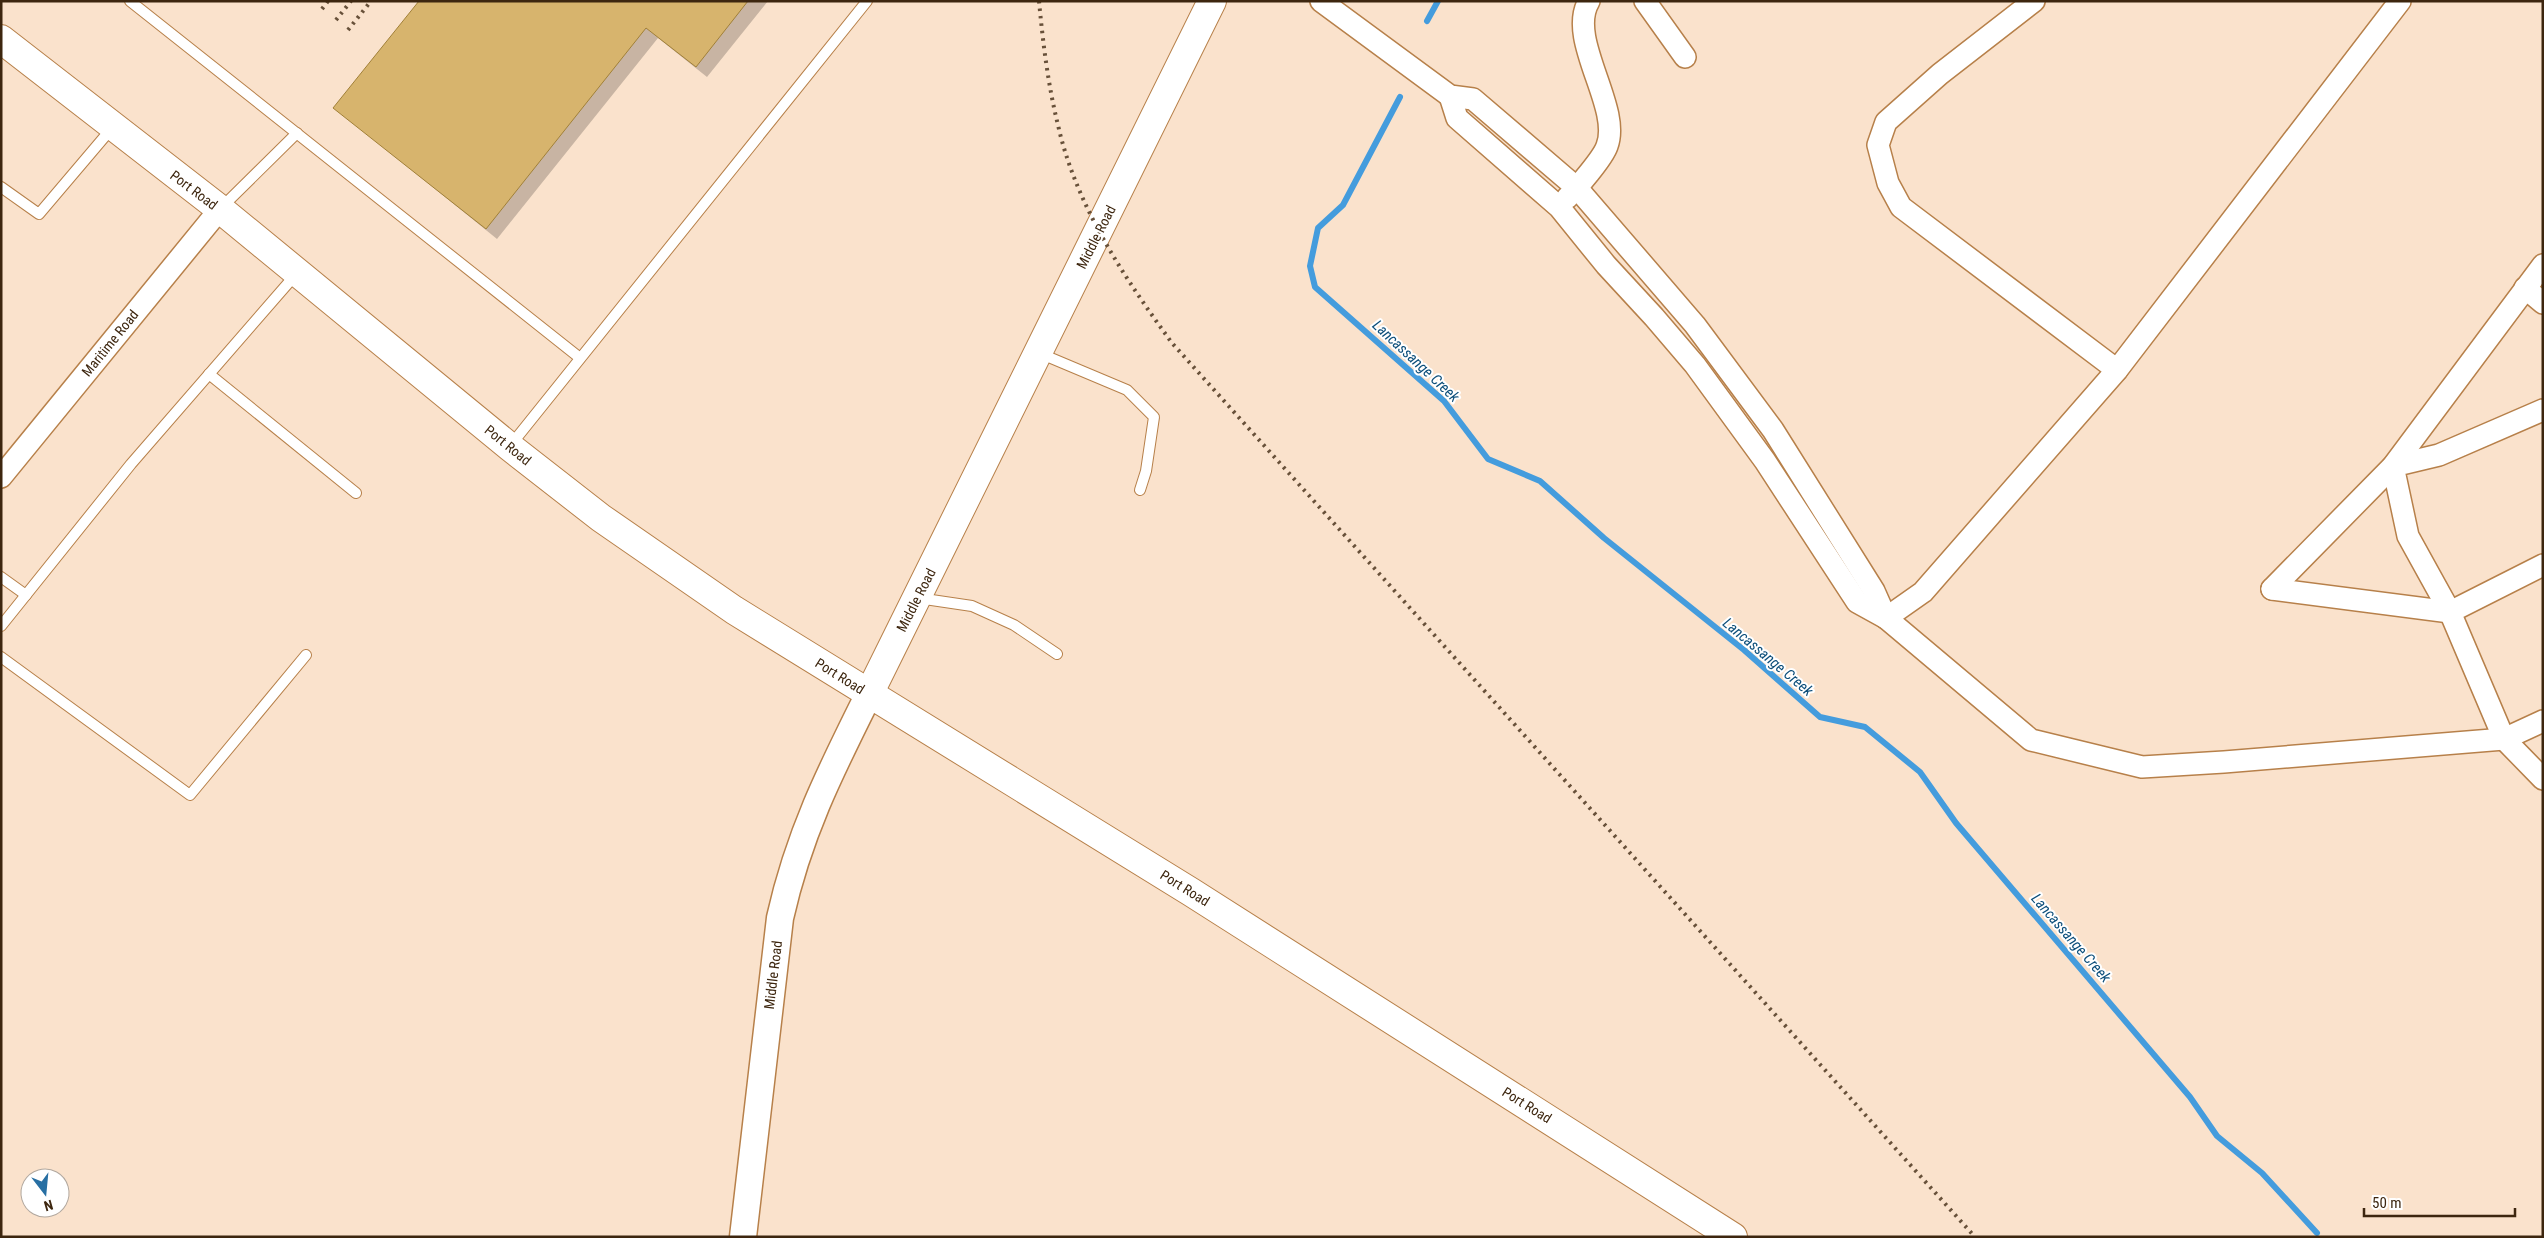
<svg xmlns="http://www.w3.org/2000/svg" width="2544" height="1238" viewBox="0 0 2544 1238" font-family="'Roboto Condensed',sans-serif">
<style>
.shadow{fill:#0003}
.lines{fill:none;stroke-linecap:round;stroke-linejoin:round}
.stream{stroke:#449cdd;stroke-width:6}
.building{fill:#d7b46d;stroke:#a18038}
.service-casing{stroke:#b7804a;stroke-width:12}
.minor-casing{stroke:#b7804a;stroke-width:24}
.tertiary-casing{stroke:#b7804a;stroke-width:29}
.secondary-casing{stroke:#b7804a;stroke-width:30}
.service{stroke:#fff;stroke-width:10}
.minor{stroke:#fff;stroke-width:21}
.tertiary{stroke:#fff;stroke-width:26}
.secondary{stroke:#fff;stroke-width:28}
.rail{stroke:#675039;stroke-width:4;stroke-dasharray:2.5 5;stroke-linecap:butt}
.labels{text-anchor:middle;stroke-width:4;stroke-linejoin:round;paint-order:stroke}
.street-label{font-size:14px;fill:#3d260f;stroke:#fff}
.water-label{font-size:15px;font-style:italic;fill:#0c4e7a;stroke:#fff}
</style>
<rect width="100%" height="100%" fill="#fae2cc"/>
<!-- shadow -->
<polygon class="shadow" points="420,1 768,1 707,77 658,38 497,239 335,108"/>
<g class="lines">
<!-- stream -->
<g class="stream">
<polyline points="1427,21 1438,1"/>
<polyline points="1400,97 1343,205 1318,228 1310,266 1315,287 1444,401 1488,459 1540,481 1604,538 1744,650 1820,717 1865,727 1920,772 1956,823 2190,1097 2217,1136 2262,1173 2317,1233"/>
</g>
</g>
<!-- building -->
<polygon class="building" points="419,1 748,1 696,67 646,28 486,229 333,108"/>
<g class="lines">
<!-- service casing -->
<g class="service-casing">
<g id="service">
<polyline points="130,1 580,358"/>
<polyline points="1,187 39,214 112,128"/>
<polyline points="221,208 297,133"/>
<polyline points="1039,353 1127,390 1154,417 1146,471 1140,490"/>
<polyline points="209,374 356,493"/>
<polyline points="510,446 867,1"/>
<polyline points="1,577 26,595"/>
<polyline points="918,598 972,606 1014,625 1057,654"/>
<polyline points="1,626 131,464 297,273"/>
<polyline points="1,657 190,795 306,655"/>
</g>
</g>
<!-- minor casing -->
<g class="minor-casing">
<g id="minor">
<polyline points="1321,1 1450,96 1473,99 1577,188 1695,325 1773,430 1874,591 1886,618"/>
<polyline points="1645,1 1685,57"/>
<polyline points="2034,1 1940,74 1886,122 1878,145 1888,183 1901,207 2117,370"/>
<polyline points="1450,96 1457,118 1559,207 1606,265 1654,317 1695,365 1765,461 1857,602 1886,618 2031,740 2142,767 2224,762 2504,739 2543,721"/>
<path d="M1567,198C1577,188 1603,158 1607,146C1622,107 1566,39 1589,1"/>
<polyline points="2525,288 2543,303"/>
<polyline points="1,477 220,209"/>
<polyline points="2543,565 2450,612 2504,739 2543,779"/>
<polyline points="2272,589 2393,466 2543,265"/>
<polyline points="2272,589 2450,612"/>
<polyline points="2450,612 2408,536 2393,466 2439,455 2543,410"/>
<polyline points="1886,618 1923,592 2117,370 2400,1"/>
</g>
</g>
<!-- tertiary casing -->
<g class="tertiary-casing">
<path id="tertiary" d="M743,1237L780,918C799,833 831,770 869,694"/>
</g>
<!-- secondary casing -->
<g class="secondary-casing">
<g id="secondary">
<polyline points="1,39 220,209 510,447 601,518 734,610 1191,892 1733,1237"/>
<polyline points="869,694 1212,1"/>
</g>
</g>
<!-- service -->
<use href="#service" class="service"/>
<!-- minor -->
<use href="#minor" class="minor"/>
<!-- tertiary -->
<use href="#tertiary" class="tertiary"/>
<!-- secondary -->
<use href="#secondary" class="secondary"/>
<!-- rail -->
<g class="rail">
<path d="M1039,1C1043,43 1048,85 1058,125C1076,206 1124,277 1172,343L1975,1237"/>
<polyline points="322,9 328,1"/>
<polyline points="336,20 351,1"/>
<polyline points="348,30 371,1"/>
</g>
</g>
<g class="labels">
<!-- street labels -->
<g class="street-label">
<text transform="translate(194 190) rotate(37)" y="5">Port Road</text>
<text transform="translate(1096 237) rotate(-63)" y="5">Middle Road</text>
<text transform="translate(110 343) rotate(-51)" y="5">Maritime Road</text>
<text transform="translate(508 445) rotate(39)" y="5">Port Road</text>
<text transform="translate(916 600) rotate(-63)" y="5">Middle Road</text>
<text transform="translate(840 676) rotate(32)" y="5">Port Road</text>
<text transform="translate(1185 888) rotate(32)" y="5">Port Road</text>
<text transform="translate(773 975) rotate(-83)" y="5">Middle Road</text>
<text transform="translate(1527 1105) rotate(32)" y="5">Port Road</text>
</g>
<!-- water labels -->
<g class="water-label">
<text transform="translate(1416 361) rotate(43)" y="5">Lancassange Creek</text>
<text transform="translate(1768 657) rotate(40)" y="5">Lancassange Creek</text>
<text transform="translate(2071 938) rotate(49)" y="5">Lancassange Creek</text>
</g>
</g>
<!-- border -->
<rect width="2544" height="1238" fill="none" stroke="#3d260f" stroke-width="5"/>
<!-- north arrow -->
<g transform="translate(45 1193) rotate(164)"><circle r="24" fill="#ffffff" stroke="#b1a89f"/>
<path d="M0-4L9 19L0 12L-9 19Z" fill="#276fa3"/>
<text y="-8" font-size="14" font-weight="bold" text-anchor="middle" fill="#3d260f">N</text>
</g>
<!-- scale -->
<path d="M2364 1208v8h151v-8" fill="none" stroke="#3d260f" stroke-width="2.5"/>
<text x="2372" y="1208" font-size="15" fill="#3d260f" stroke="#ffffff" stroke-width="4" paint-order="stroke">50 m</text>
</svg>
